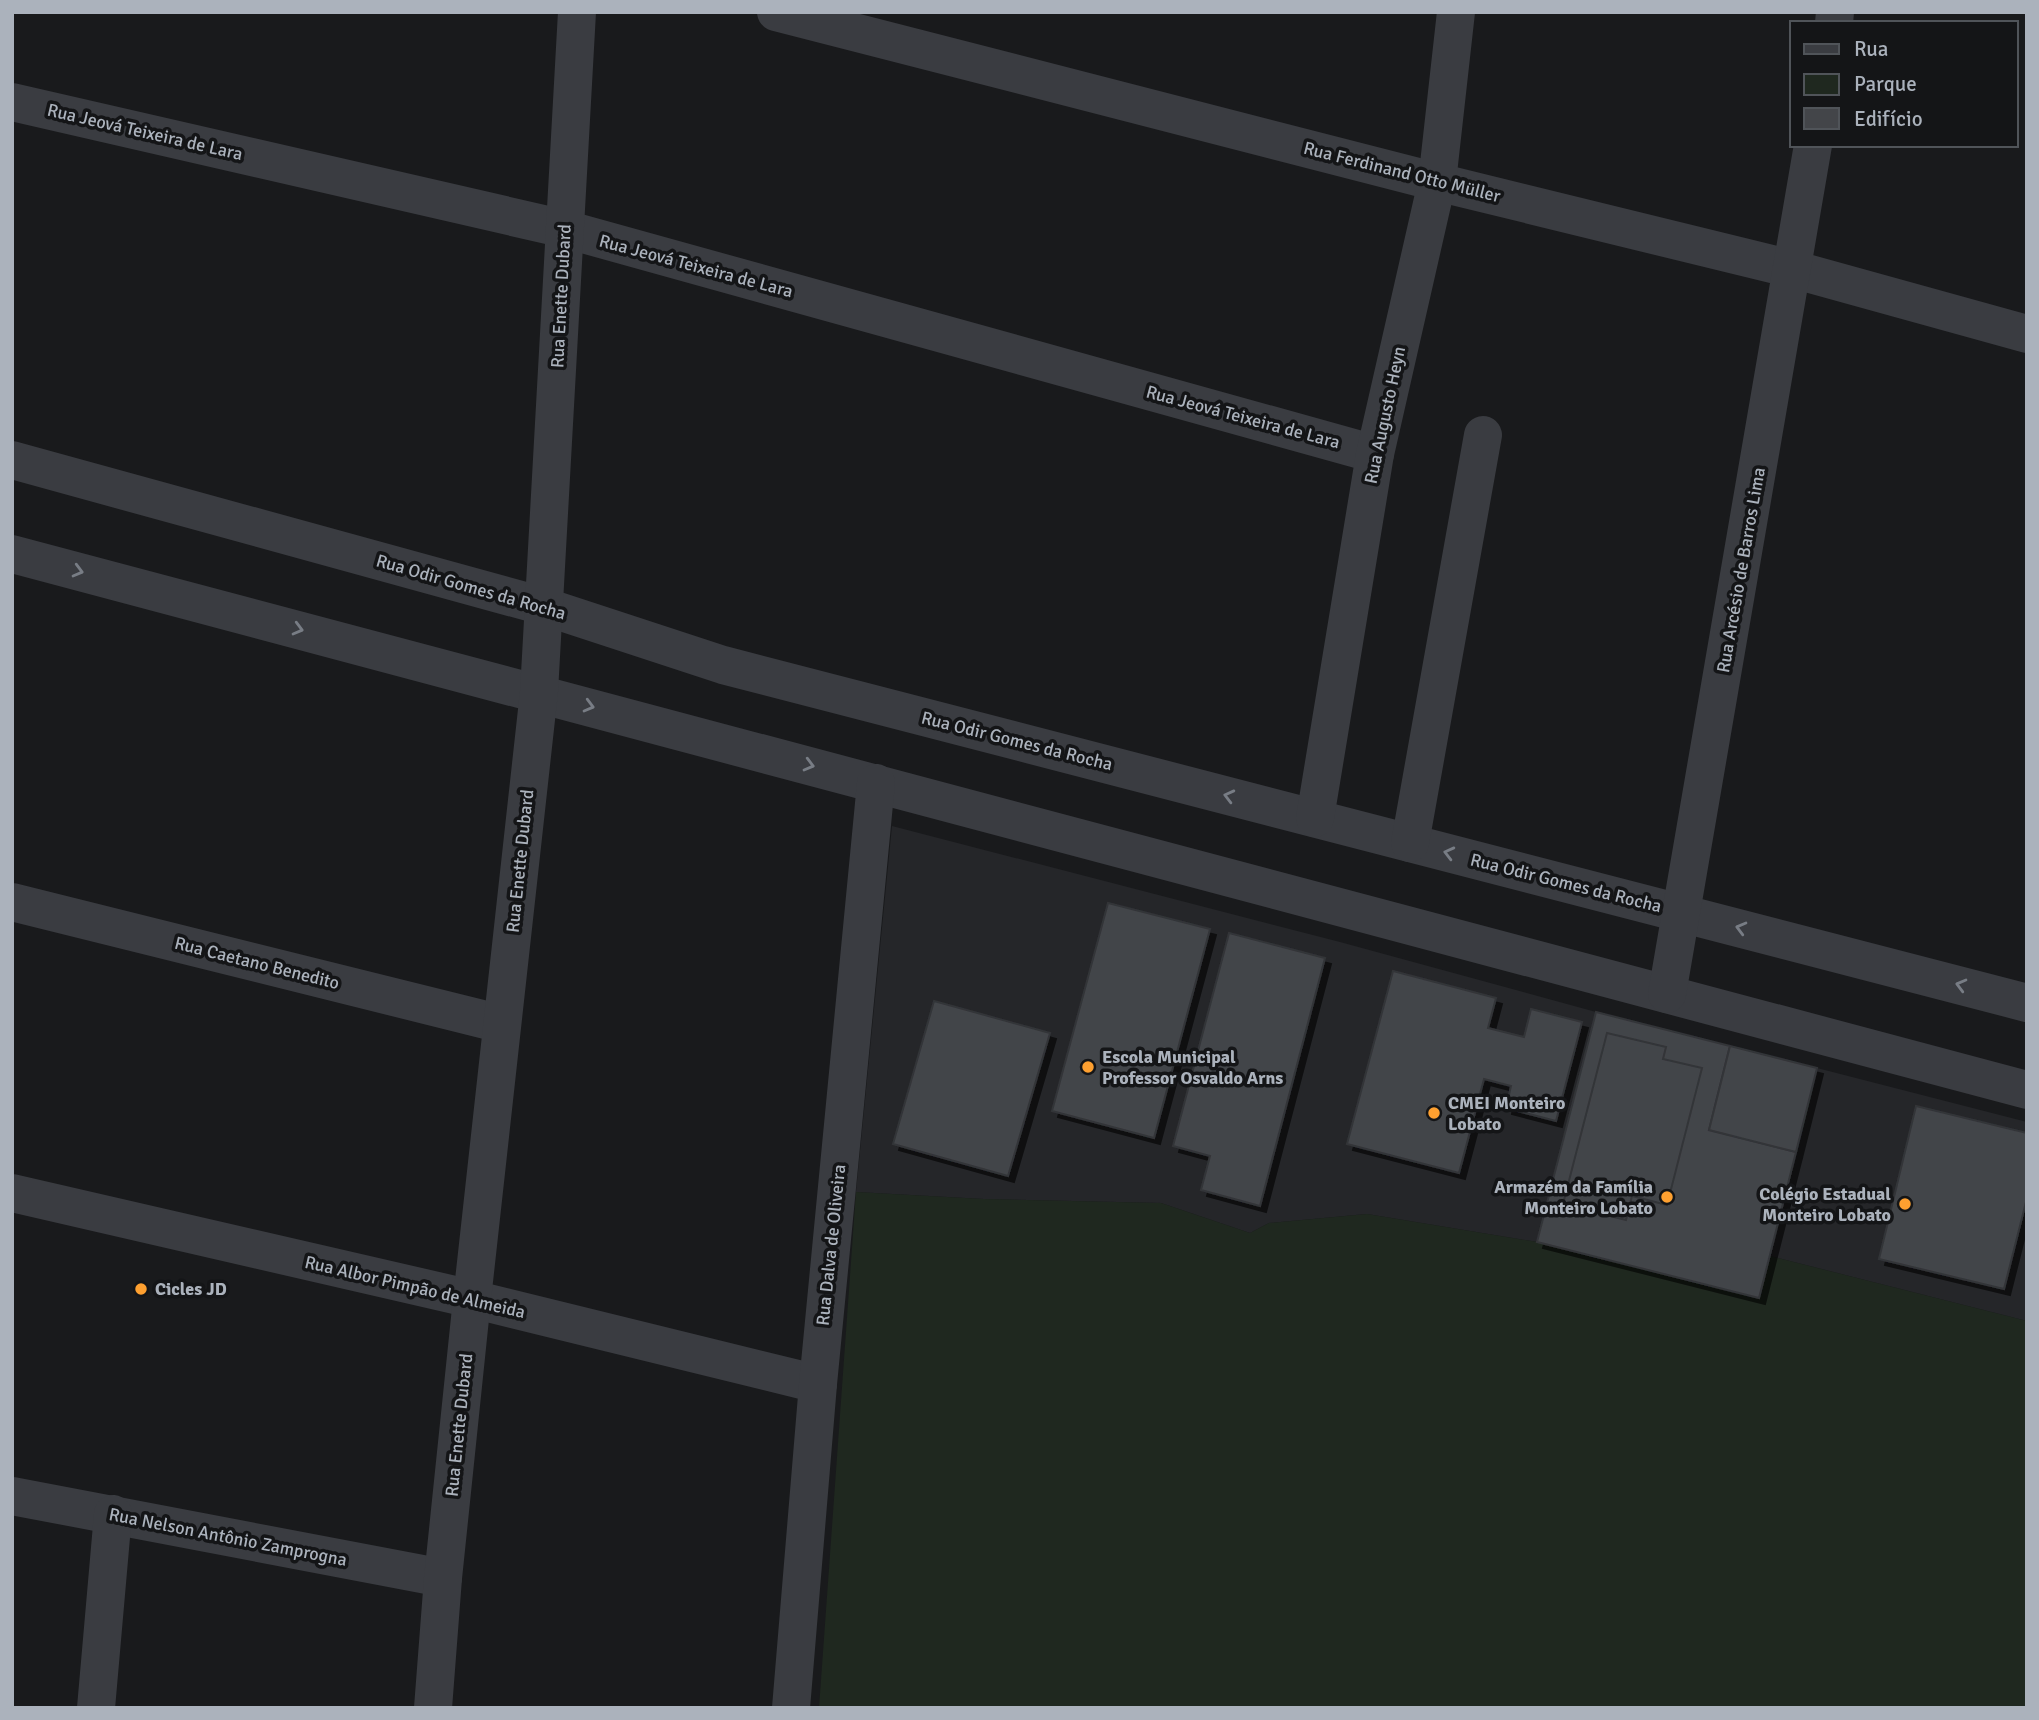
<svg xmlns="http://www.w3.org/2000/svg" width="2039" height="1720" viewBox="0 0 2039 1720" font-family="Signika,sans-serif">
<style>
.built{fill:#252629}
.green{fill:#1f281f}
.building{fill:#434549;stroke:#333438;stroke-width:2;filter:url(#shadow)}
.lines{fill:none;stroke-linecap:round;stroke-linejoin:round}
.minor{stroke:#3a3c41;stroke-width:38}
.oneway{stroke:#787d85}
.poi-dot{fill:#fea030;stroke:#141517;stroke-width:2.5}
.labels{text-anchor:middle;stroke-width:7;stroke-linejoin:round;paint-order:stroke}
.street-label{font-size:18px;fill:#abb2bc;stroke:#141517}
.poi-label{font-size:18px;font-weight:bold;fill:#abb2bc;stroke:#141517;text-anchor:start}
</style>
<defs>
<filter id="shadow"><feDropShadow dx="6" dy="6" stdDeviation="0" flood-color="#0009"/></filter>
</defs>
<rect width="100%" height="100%" fill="#191a1c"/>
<!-- built -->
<g class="built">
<polygon points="892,826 1340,942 1596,1012 1537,1242 1367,1214 1269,1223 1250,1233 1161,1203 983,1199 856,1192"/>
<polygon points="1817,1068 2027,1122 2027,1321 1770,1256"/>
</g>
<!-- green -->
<polygon class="green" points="856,1192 983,1199 1161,1203 1250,1233 1269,1223 1367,1214 1537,1242 1759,1298 1770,1256 2027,1321 2027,1708 819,1708"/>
<!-- building -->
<g class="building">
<polygon points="1108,903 1210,929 1154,1138 1052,1111"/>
<polygon points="1229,933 1325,958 1260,1206 1201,1190 1210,1156 1173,1146"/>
<polygon points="1393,971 1496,998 1488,1028 1524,1037 1531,1009 1582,1022 1556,1121 1506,1108 1511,1086 1484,1079 1459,1173 1347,1144"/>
<polygon points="934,1001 1050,1033 1008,1176 893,1144"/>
<polygon points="1596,1012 1730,1046 1709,1130 1796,1152 1759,1298 1537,1242"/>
<polygon points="1607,1033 1666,1047 1663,1059 1702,1068 1667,1205 1632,1196 1626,1220 1563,1204"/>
<polygon points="1730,1046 1817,1068 1796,1152 1709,1130"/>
<polygon points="1916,1106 2027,1133 2027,1198 2004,1289 1879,1259"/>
</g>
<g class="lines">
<!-- minor -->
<g class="minor">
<polyline points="776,12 1437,182 1792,269 2027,334"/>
<polyline points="1834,23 1835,12"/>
<polyline points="12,102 565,229 1375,454"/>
<polyline points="12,460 543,606 723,665 2027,1003"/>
<polyline points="12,554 2027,1090"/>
<polyline points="1315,818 1375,454 1437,182 1456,12"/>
<polyline points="1410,843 1483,435"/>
<polyline points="12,902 502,1024"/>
<polyline points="1667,994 1813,145"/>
<polyline points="12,1193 472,1299 818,1384"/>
<polyline points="12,1496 443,1578"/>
<polyline points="96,1708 113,1514"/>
<polyline points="433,1708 443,1578 472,1299 539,692 577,12"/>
<polyline points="791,1708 818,1384 876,783"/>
</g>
</g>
<!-- one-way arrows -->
<defs><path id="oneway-chevron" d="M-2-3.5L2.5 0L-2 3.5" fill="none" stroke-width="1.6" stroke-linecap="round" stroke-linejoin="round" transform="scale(1.75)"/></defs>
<g class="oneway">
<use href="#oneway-chevron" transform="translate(78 571) rotate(15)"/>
<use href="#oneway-chevron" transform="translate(298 629) rotate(15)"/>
<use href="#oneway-chevron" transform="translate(589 706) rotate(15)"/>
<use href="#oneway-chevron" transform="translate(809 765) rotate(15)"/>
<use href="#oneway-chevron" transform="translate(1229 796) rotate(-166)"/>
<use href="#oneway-chevron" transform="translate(1449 853) rotate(-166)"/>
<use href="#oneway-chevron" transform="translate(1741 928) rotate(-165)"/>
<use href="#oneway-chevron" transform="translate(1961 985) rotate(-165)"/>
</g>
<!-- markers -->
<g class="poi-dot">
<circle cx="1088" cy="1067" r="7"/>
<circle cx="1434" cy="1113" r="7"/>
<circle cx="1667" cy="1197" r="7"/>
<circle cx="1905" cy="1204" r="7"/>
<circle cx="141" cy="1289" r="7"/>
</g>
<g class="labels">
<!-- street labels -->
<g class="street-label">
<text transform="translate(145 132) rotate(13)" y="6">Rua Jeová Teixeira de Lara</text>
<text transform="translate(1402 172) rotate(14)" y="6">Rua Ferdinand Otto Müller</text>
<text transform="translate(696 266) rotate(15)" y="6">Rua Jeová Teixeira de Lara</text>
<text transform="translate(561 296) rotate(-87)" y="6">Rua Enette Dubard</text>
<text transform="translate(1385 415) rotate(-78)" y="6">Rua Augusto Heyn</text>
<text transform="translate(1243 417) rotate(15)" y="6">Rua Jeová Teixeira de Lara</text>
<text transform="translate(1741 570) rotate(-80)" y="6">Rua Arcésio de Barros Lima</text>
<text transform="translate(471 587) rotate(16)" y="6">Rua Odir Gomes da Rocha</text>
<text transform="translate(1017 741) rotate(14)" y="6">Rua Odir Gomes da Rocha</text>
<text transform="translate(520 861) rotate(-84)" y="6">Rua Enette Dubard</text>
<text transform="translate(1566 883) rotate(14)" y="6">Rua Odir Gomes da Rocha</text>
<text transform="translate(257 963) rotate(14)" y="6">Rua Caetano Benedito</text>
<text transform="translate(831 1245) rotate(-84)" y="6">Rua Dalva de Oliveira</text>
<text transform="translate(415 1287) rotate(13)" y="6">Rua Albor Pimpão de Almeida</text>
<text transform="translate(459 1425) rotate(-84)" y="6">Rua Enette Dubard</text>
<text transform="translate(228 1537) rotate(11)" y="6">Rua Nelson Antônio Zamprogna</text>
</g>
<!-- poi labels -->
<g class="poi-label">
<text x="1102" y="1063">Escola Municipal<tspan x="1102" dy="21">Professor Osvaldo Arns</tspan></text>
<text x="1448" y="1109">CMEI Monteiro<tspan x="1448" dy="21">Lobato</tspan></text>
<text x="1653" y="1193" text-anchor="end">Armazém da Família<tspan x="1653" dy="21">Monteiro Lobato</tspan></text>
<text x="1891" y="1200" text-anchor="end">Colégio Estadual<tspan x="1891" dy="21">Monteiro Lobato</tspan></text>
<text x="155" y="1295">Cicles JD</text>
</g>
</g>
<!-- border -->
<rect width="2039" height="1720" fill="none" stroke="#abb2bc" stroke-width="28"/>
<!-- legend -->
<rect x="1790" y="21" width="228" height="126" fill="#141517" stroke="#505459" stroke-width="2"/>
<rect x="1804" y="44" width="35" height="10" fill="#3a3c41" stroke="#505459" stroke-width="2"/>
<text x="1854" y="56" font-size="21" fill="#abb2bc">Rua</text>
<rect x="1804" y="74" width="35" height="21" fill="#1f281f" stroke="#505459" stroke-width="2"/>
<text x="1854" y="91" font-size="21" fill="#abb2bc">Parque</text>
<rect x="1804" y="108" width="35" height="21" fill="#434549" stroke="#505459" stroke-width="2"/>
<text x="1854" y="126" font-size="21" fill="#abb2bc">Edifício</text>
</svg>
